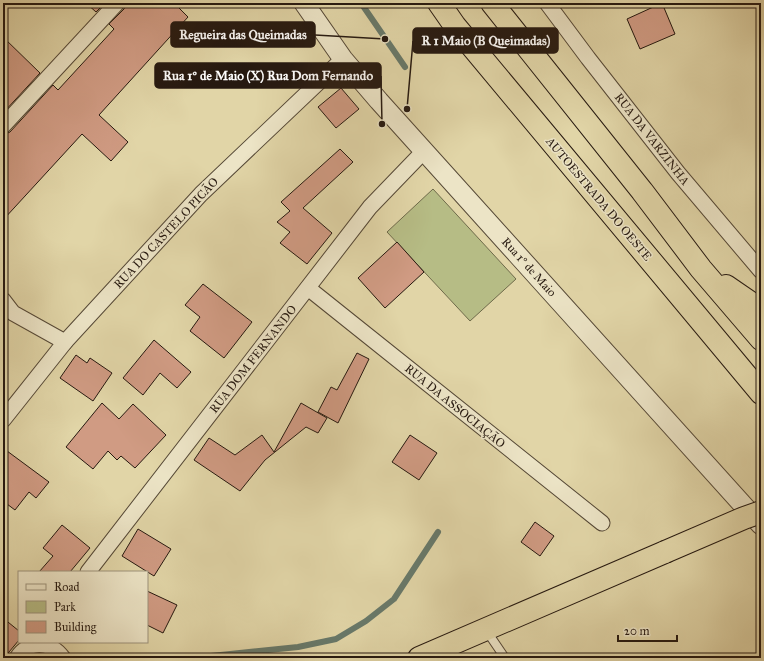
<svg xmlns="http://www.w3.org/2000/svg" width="764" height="661" viewBox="0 0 764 661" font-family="'IM FELL Great Primer',serif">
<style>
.green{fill:#b6bc85;stroke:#6e6a4a}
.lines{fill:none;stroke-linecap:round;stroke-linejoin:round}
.stream{stroke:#68796a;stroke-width:6}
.building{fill:#d09b83;stroke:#261910}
.service-casing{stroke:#554836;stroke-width:10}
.minor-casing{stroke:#554836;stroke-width:17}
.tertiary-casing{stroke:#554836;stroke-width:21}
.motorway-casing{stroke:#261910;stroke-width:24}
.service{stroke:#ece4c6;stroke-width:8}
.minor{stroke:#ece4c6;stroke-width:15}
.tertiary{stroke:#ece4c6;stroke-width:19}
.motorway{stroke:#e1d5a7;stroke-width:22}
.motorway-bridge-casing{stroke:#261910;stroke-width:24;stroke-linecap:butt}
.motorway-bridge{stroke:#e1d5a7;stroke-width:22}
.labels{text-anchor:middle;stroke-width:3;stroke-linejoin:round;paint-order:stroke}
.street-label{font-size:12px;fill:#261910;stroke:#ece4c6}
.leader{fill:none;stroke:#261910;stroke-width:1.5}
.callout-dot{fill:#261910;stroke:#ece4c6;stroke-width:1.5}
.callout{fill:#261910;stroke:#261910;stroke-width:1.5}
.callout-label{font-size:13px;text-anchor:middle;font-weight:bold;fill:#fff}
</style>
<rect width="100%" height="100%" fill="#e1d5a7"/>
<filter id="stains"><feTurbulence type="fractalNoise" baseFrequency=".005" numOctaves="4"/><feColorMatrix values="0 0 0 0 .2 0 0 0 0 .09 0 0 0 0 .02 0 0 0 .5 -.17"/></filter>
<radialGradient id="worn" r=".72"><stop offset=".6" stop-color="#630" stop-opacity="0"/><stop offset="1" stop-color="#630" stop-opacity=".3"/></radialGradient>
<!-- green -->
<polygon class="green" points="433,189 516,279 470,321 387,232"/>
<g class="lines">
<!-- stream -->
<g class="stream">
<polyline points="361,3 405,67"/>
<polyline points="210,658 211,656 298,647 336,639 366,621 394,599 438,532"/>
</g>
</g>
<!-- building -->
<g class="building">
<polygon points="86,3 105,3 96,12"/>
<polygon points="126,3 174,3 188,17 99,115 128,142 111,161 82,134 3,220 3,135 10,132 53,85 58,90 114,29 109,24 124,9"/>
<polygon points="662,3 675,34 640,49 627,19"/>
<polygon points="3,37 40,73 3,113"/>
<polygon points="341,88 359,109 336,128 318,107"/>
<polygon points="340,149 353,162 303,208 332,233 307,264 280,243 290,232 277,222 290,211 281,202"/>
<polygon points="397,242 424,272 385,308 358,278"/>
<polygon points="203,284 252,322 224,358 190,331 200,317 185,305"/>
<polygon points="154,340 191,372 177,388 160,373 143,395 123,378"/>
<polygon points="357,353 369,359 338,423 318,412 331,387 337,390"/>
<polygon points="76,355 87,363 90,358 112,373 93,401 60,378"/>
<polygon points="102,403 119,419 133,404 166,435 135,468 121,456 117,460 108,451 93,469 66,447"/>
<polygon points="301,403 327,418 318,433 306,427 265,460 240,491 194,460 209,438 235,455 262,435 274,452"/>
<polygon points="410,435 437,453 419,480 392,462"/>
<polygon points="3,448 49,482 36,498 29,492 15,510 3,501"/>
<polygon points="535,522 554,536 540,556 521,542"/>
<polygon points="62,525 90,548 70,572 39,572 53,556 43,548"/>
<polygon points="138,529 171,549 154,576 122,556"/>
<polygon points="147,591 177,605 163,633 147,625"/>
<polygon points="3,618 19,631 19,640 4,658"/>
</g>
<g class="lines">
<!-- service casing -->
<g class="service-casing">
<polyline id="service" points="486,630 505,658"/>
</g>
<!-- minor casing -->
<g class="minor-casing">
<g id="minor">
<polyline points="547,3 588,58 678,173 761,271"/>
<polyline points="3,126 117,3"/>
<polyline points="308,288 602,523"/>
<polyline points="3,300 13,313 65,342"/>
<polyline points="3,420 65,342 201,194 343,59"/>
<polyline points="88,572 370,207 424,151"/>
<path d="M17,658C28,640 51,641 63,658"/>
</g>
</g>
<!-- tertiary casing -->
<g class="tertiary-casing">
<polyline id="tertiary" points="304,3 343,59 379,101 761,525"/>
</g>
<!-- motorway casing -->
<g class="motorway-casing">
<g id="motorway">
<polyline points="439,3 455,26 761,393"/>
<polyline points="492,3 642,191 701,269 761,339"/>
<polyline points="726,286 761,310"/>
<polyline points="419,658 665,552"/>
</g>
</g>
<!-- service -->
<use href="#service" class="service"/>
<!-- minor -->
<use href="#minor" class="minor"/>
<!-- tertiary -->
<use href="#tertiary" class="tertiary"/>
<!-- motorway -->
<use href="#motorway" class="motorway"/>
<!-- motorway-bridge casing -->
<g class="motorway-bridge-casing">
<polyline id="motorway-bridge" points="665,552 744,518 761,512"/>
</g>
<!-- motorway-bridge -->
<use href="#motorway-bridge" class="motorway-bridge"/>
</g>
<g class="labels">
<!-- street labels -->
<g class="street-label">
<text transform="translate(652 139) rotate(52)" y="4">RUA DA VARZINHA</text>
<text transform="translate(599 199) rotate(50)" y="4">AUTOESTRADA DO OESTE</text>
<text transform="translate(166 233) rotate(-47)" y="4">RUA DO CASTELO PICÃO</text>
<text transform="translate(529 267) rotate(48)" y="4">Rua 1º de Maio</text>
<text transform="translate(253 359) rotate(-52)" y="4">RUA DOM FERNANDO</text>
<text transform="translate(455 406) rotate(39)" y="4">RUA DA ASSOCIAÇÃO</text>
</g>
</g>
<!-- callouts -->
<path class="leader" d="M385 39L315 35M407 109L413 41M382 124L381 76"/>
<g class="callout-dot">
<circle cx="385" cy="39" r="4"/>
<circle cx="407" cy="109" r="4"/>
<circle cx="382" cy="124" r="4"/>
</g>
<g class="callout">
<rect x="171" y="22" width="144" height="25" rx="4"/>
<rect x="413" y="28" width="145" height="25" rx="4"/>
<rect x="155" y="63" width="226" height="25" rx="4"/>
</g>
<g class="callout-label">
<text x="243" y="39">Regueira das Queimadas</text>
<text x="486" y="45">R 1 Maio (B Queimadas)</text>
<text x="268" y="80">Rua 1º de Maio (X) Rua Dom Fernando</text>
</g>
<!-- margin -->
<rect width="764" height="661" fill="none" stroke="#e1d5a7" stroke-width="16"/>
<rect x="4" y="4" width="756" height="653" fill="none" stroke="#261910" stroke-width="2"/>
<rect x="8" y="8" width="748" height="645" fill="none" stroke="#261910"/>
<!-- legend -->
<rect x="18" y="571" width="130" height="72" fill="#ece4c6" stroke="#9d937d"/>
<rect x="26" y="584" width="20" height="6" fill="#ece4c6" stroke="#9d937d"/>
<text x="54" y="591" font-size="12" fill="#261910">Road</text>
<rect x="26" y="601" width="20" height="12" fill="#b6bc85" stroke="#9d937d"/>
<text x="54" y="611" font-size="12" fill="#261910">Park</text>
<rect x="26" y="621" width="20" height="12" fill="#d09b83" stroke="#9d937d"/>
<text x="54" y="631" font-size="12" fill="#261910">Building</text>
<!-- scale -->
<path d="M618 635v6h59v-6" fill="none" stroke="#261910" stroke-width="2"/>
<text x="624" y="635" font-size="12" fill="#261910" stroke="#ece4c6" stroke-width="3" paint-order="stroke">20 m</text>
<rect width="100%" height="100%" filter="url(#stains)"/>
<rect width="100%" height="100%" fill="url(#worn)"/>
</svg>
